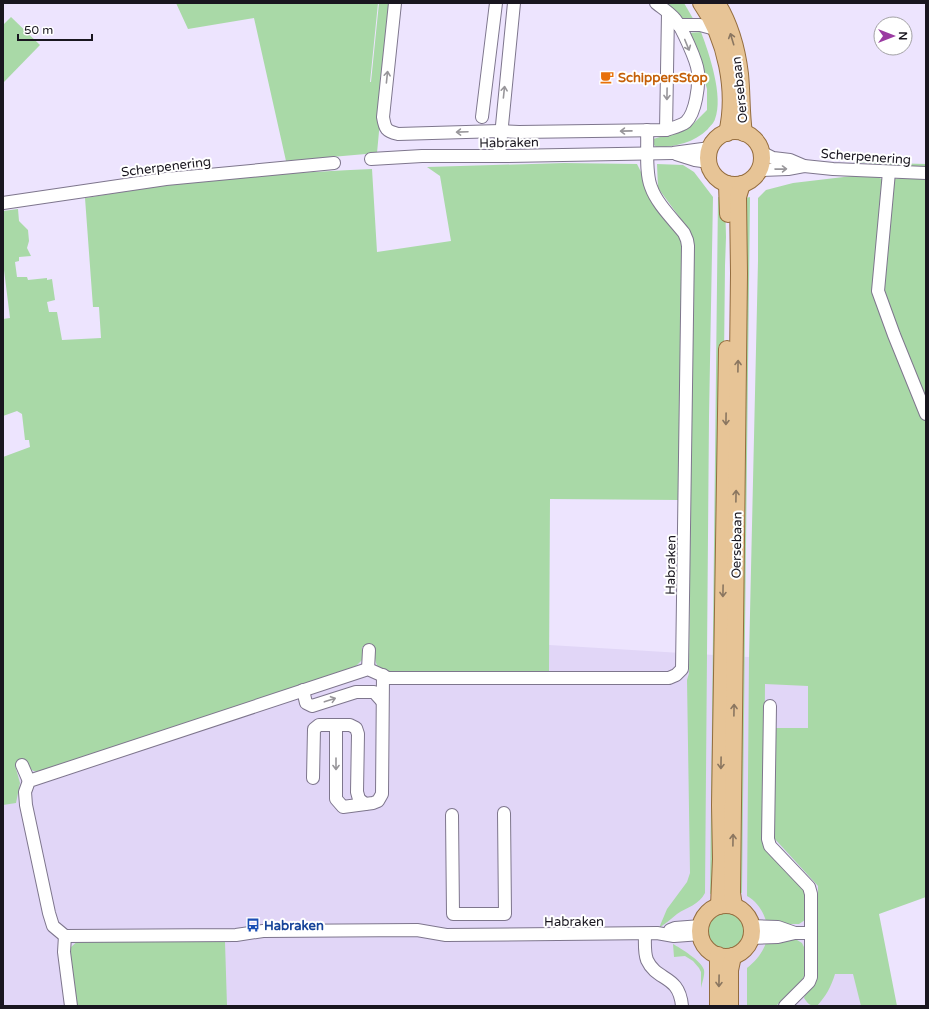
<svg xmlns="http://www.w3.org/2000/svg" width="929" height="1009" viewBox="0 0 929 1009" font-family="'Varela Round',sans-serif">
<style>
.built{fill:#e1d6f7}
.green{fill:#a9d9a7}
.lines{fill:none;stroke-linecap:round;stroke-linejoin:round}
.minor-casing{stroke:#7e768d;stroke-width:14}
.major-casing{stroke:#946d3f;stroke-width:18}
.minor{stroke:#fff;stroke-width:12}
.major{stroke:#e7c496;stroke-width:16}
.oneway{stroke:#8a7660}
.oneway2{stroke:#98969a}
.labels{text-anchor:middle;stroke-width:4;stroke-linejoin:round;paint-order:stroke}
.food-label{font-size:13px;font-weight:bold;fill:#c56008;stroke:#fff;text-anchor:start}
.street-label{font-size:13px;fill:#19161f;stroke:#fff}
.transit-label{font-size:13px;font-weight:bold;fill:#164399;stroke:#fff;text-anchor:start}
</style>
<rect width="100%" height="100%" fill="#ede4fe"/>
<!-- built -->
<polygon class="built" points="349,633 864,664 866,928 885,1006 3,1006 3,723"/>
<!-- green -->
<g class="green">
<polygon points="176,3 378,3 370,82 371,82 379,3 391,3 377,153 286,161 254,18 188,29"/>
<polygon points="663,3 684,3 695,22 681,21"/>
<polygon points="11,17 40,45 3,83 3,25"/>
<path d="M701,32C709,53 724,97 715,119C714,123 710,126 708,129C694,143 676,146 657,148L652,143L653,139L678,132L692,125L707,110V89L697,54L687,33Z"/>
<polygon points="850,162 926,164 926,167"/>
<path d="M564,163L637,164L645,180L680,236L683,247L680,500L550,499L549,673H386C374,668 375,658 374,646L362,647L363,659L356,666L43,772C34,773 30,770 25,762L15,765L20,783L16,803L3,805V457L30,447L29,440H25L22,414L17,411L3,416V319L10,318L3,262V211L18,209L19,221L28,230L29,241L27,248L31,256L19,257V261L15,262L17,277H27L28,280L47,278V280L52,279L55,300L47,302L49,312H57L62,340L101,338L99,307H93L85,198C144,188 205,179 265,175C301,172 336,171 372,169L377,252L451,241L440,176L427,167Z"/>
<path d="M657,164L683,165L694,172L713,197L709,417L705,893C699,905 687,907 677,914C671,919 665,924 659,928L667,909L687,882L690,873L687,680L689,673L693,246L692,236L686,226L658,188Z"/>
<path d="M869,174L882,179L884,185L891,187L895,179L905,177L926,178V897L879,914L897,1006H861L853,974H835C831,987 826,996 817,1006C810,1006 808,1004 804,998C808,987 816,986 818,973V886L774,838L775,728H808V686L765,684L764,832L805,891L806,915L805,920L799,924H767C764,913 758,902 747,896L749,658L758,261V198L766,190L793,183Z"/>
<polygon points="718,197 725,199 726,237 725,266 719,813 720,891 710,894"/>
<polygon points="750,197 742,891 742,893 736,892 742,199"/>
<circle cx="726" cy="931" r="18"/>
<path d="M79,940L225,942L227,1006H78C75,995 67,958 70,949C72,945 76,943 79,940Z"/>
<path d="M767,940H797L802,943L805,949L806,973L802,980L776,1006H747V968C757,960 763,952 767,940Z"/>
<path d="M673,944C680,948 702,961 704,970C705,975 702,983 701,988V972L699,968L693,961L685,956L674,957Z"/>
</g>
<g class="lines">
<!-- minor casing -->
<g class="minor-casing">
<g id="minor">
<path d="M395,3L383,117C385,129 386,131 398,134L500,131L519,132L666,130C672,128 681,126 686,122C696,112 699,86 698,72C697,61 682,28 675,19C670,13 662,8 656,3"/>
<polyline points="678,25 700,25 715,29"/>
<polyline points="482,117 496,3"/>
<path d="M647,130C648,147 645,172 651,187C657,204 673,219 684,233L687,240L688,246L682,669L676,675L669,678H388L368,669L29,781L25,792L26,805L49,913L53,926L65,936L236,935L263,931L417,930L446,935L657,933L674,936L701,934"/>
<polyline points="666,130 668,13"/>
<polyline points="761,152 773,158 790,160 804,166 833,169 926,173"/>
<polyline points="676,154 695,160 709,162"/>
<polyline points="499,156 514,3"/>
<polyline points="371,159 422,156 508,156 673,153 710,148"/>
<polyline points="759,170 788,169 804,166"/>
<polyline points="889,172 878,291 894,335 926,414"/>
<polyline points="3,203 166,179 334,163"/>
<polyline points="368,669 369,650"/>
<polyline points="303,690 306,703 312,706 356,692 374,692 382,701"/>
<polyline points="770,706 768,839 770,846 809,887 811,894 811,977 809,982 785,1006"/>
<polyline points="336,725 336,799 343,807 373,803 378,801 382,794 383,675"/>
<polyline points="22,765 29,781"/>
<polyline points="313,778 314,729 319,725 350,725 356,728 358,734 357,792 359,799 365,804"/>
<polyline points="452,815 453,914 505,914 504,813"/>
<polyline points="751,926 778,927 795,933"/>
<polyline points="670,930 675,928 701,926"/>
<path d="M645,934C645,942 644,952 647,960C657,982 679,974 682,1006"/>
<polyline points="65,936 64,952 71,1006"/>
<polyline points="751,938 778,937 795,933 811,933"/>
</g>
</g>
<!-- major casing -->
<g class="major-casing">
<g id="major">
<path d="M701,3C726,38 737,91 727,133"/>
<path d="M717,3C730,24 737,49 740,74C742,93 741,113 744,133"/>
<circle cx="735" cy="158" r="27"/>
<polyline points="727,184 728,214"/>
<circle cx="726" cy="931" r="26"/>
<polyline points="719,906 721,859 720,805 727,349"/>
<polyline points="734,906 732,893 739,273 738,197 742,184"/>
<polyline points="718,955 718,1006"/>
<polyline points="730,1006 730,970 733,956"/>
</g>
</g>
<!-- minor -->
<use href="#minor" class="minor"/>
<!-- major -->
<use href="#major" class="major"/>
</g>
<!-- one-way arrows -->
<defs><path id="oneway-shaft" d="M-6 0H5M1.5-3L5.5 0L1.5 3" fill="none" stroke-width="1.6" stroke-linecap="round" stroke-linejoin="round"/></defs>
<g class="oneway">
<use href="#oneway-shaft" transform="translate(732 39) rotate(-107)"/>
<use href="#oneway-shaft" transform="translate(738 366) rotate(-89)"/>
<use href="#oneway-shaft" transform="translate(726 419) rotate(91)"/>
<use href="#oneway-shaft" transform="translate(736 496) rotate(-89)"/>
<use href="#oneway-shaft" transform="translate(723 591) rotate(91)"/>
<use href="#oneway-shaft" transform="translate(734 710) rotate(-89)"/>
<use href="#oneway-shaft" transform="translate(721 763) rotate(91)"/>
<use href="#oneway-shaft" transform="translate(733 840) rotate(-89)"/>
<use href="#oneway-shaft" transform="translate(719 981) rotate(91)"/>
</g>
<g class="oneway2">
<use href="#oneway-shaft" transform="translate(687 45) rotate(68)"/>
<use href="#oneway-shaft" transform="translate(387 77) rotate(-84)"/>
<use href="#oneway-shaft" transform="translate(504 92) rotate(-84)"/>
<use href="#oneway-shaft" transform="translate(667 94) rotate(91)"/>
<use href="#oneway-shaft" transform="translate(626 131) rotate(179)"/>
<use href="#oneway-shaft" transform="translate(462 132) rotate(178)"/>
<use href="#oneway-shaft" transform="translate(781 169) rotate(-1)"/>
<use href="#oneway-shaft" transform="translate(330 700) rotate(-18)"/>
<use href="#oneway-shaft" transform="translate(336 764) rotate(90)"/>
</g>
<!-- icons -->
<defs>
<g id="cafe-bare" transform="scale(1.08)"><path d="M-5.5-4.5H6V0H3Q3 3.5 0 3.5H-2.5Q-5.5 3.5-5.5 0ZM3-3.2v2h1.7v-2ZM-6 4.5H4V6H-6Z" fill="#e8710a" stroke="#fff" stroke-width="2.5" paint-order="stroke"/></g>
<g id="bus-bare" transform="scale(1.08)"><path d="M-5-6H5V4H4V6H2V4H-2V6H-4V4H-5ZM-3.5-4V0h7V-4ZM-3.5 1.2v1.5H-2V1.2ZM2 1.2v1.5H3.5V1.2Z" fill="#1a4fb4" stroke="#fff" stroke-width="2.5" paint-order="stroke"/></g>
</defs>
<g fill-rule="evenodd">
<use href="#cafe-bare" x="607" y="77"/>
<use href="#bus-bare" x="253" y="925"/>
</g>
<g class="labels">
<!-- food labels -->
<g class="food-label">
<text x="618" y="82">SchippersStop</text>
</g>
<!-- street labels -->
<g class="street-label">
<text transform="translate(739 90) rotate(-96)" y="5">Oersebaan</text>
<text transform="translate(509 142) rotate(-1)" y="5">Habraken</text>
<text transform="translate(866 156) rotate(4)" y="5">Scherpenering</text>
<text transform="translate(166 166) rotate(-7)" y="5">Scherpenering</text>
<text transform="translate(736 545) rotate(-89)" y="5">Oersebaan</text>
<text transform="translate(670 565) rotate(-89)" y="5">Habraken</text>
<text x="574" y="926">Habraken</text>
</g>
<!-- transit labels -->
<g class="transit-label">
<text x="264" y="930">Habraken</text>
</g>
</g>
<!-- border -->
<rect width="929" height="1009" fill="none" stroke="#19161f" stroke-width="8"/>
<!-- north arrow -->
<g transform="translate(893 36) rotate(90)"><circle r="19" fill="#ffffff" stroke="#a3a2a5"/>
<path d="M0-3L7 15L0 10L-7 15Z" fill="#9b3ba2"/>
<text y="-6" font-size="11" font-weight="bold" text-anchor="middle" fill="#19161f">N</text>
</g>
<!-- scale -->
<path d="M18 34v6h74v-6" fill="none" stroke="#19161f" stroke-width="2"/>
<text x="24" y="34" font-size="12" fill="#19161f" stroke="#ffffff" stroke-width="3" paint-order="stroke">50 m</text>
</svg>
